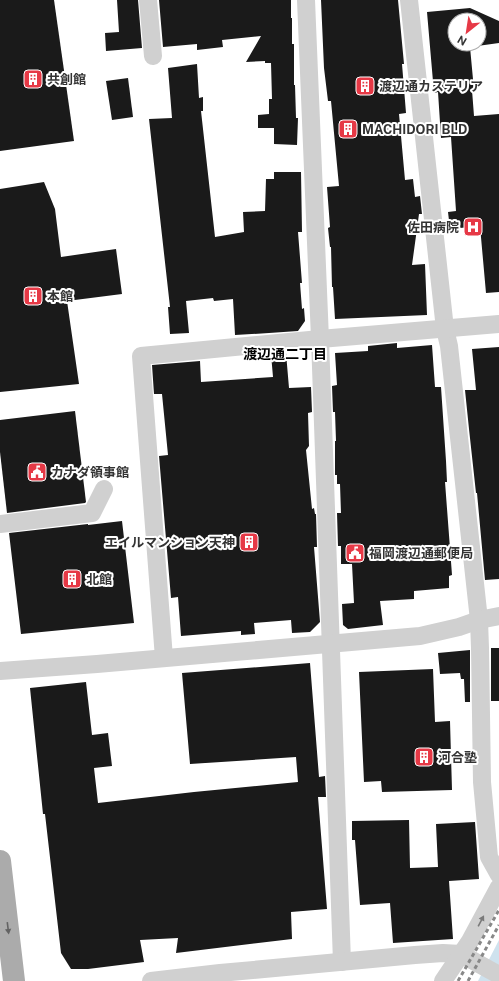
<svg xmlns="http://www.w3.org/2000/svg" width="499" height="981" viewBox="0 0 499 981" font-family="'Public Sans','Noto Sans JP',sans-serif">
<style>
.water{fill:#cfe2ee}
.building{fill:#1a1a1a;fill-rule:evenodd}
.lines{fill:none;stroke-linecap:round;stroke-linejoin:round}
.minor{stroke:#d0d0d0;stroke-width:18}
.major{stroke:#ababab;stroke-width:22}
.rail{stroke:#888;stroke-width:3;stroke-dasharray:4 3;stroke-linecap:butt}
.oneway{fill:#7a7a7a}
.oneway2{fill:#636363}
.labels{text-anchor:middle;stroke-width:4;stroke-linejoin:round;paint-order:stroke}
.poi-label{font-size:13px;font-weight:bold;fill:#333;stroke:#fff;text-anchor:start}
.neighbourhood-label{font-size:14px;font-weight:bold;fill:#000;stroke:#fff}
</style>
<rect width="100%" height="100%" fill="#fff"/>
<!-- water -->
<polygon class="water" points="499,940 499,981 478,981"/>
<!-- building -->
<g class="building">
<polygon points="0,0 54,0 74,141 0,151"/>
<polygon points="117,0 138,0 142,48 106,51 105,33 119,32"/>
<polygon points="159,0 291,0 291,18 292,18 292,44 294,44 294,85 295,85 296,118 298,118 297,145 274,144 274,128 258,128 258,115 269,114 269,99 272,99 271,63 265,63 265,61 246,62 261,36 222,40 223,47 197,50 197,44 163,47"/>
<polygon points="321,0 398,0 404,64 402,64 406,113 399,114 405,180 413,179 415,197 420,196 422,214 419,214 412,265 425,264 427,315 335,319 333,287 332,287 331,247 330,247 328,228 330,227 327,187 339,186 331,101 328,101 324,68"/>
<path d="M470,8L499,21V43L470,47L474,90H472L474,116L499,114V292L486,293L480,226L450,229L448,212L456,211L451,137L441,138L438,92L434,93L427,12ZM455,20H479V44H455Z"/>
<polygon points="197,64 199,98 203,97 203,111 201,111 215,237 244,232 243,212 265,211 266,179 274,179 274,172 301,172 302,232 298,232 302,283 300,283 302,309 304,308 305,321 298,331 269,333 235,335 233,299 214,301 213,298 186,301 189,333 170,334 168,307 170,307 149,119 172,118 168,68"/>
<polygon points="128,78 133,117 112,120 106,81"/>
<polygon points="44,182 55,209 61,257 116,249 122,294 67,301 79,384 0,392 0,189"/>
<polygon points="397,343 397,348 432,345 435,387 441,387 446,461 447,482 445,482 452,575 449,576 449,588 414,591 414,599 380,601 383,625 348,629 343,625 342,604 354,603 352,564 341,564 341,546 338,546 337,513 341,513 340,484 337,484 337,475 335,475 335,441 336,441 335,412 333,412 332,386 337,385 335,353 368,351 368,346"/>
<polygon points="499,347 499,579 485,580 477,493 476,493 469,429 465,390 476,390 472,349"/>
<polygon points="286,353 289,388 311,387 312,412 308,413 309,446 306,450 312,509 314,508 315,514 316,514 317,547 314,547 320,622 310,632 292,633 291,620 254,623 255,634 241,635 241,631 181,636 178,597 171,598 159,456 168,455 162,394 154,394 152,365 200,361 201,382 273,377 271,354"/>
<polygon points="75,411 86,502 85,503 7,513 0,452 0,420"/>
<polygon points="122,521 134,623 21,634 9,533 88,524 88,525"/>
<rect x="491" y="648" width="8" height="53"/>
<polygon points="470,650 470,702 465,702 464,679 461,679 460,673 440,674 438,653"/>
<polygon points="310,663 319,777 325,776 326,797 318,797 327,909 291,912 292,939 176,953 178,938 140,940 144,962 88,969 71,969 61,953 45,814 43,814 30,688 86,682 92,735 108,733 112,766 94,768 98,803 194,792 298,782 296,757 190,764 182,673"/>
<polygon points="433,669 435,722 450,721 452,790 382,792 381,781 364,782 359,672"/>
<polygon points="409,820 410,868 438,867 436,824 475,822 479,879 449,881 453,939 393,943 390,903 360,905 355,840 352,840 352,821"/>
</g>
<g class="lines">
<!-- minor -->
<g class="minor">
<polyline points="148,0 153,56"/>
<polyline points="306,0 320,339 342,962"/>
<polyline points="409,0 445,329 449,346 479,620 480,648 482,782 489,857 499,875"/>
<polyline points="0,524 92,513 104,489"/>
<polyline points="164,658 141,356 320,339 499,324"/>
<polyline points="0,671 97,664 420,636 459,627 479,620 499,616"/>
<polyline points="151,981 220,973 415,955 443,953 461,954 499,975"/>
<polyline points="443,981 470,941 499,887"/>
</g>
<!-- major -->
<polyline class="major" points="0,861 14,981"/>
<!-- rail -->
<g class="rail">
<polyline points="458,981 499,910"/>
<polyline points="468,981 499,925"/>
</g>
</g>
<!-- one-way arrows -->
<defs><path id="oneway-solid" d="M-6-.8H1V-3.2L6.5 0L1 3.2V.8H-6Z"/></defs>
<use class="oneway" href="#oneway-solid" transform="translate(481 921) rotate(-62)"/>
<use class="oneway2" href="#oneway-solid" transform="translate(8 928) rotate(83)"/>
<!-- icons -->
<defs>
<g id="building-square" transform="scale(1)"><rect x="-9" y="-9" width="18" height="18" rx="4" fill="#e63946" stroke="#fff"/><path d="M-4-6H4V6H1V3H-1V6H-4ZM-2.5-4.3h1.7v1.8h-1.7ZM.8-4.3h1.7v1.8H.8ZM-2.5-1h1.7V.8h-1.7ZM.8-1h1.7V.8H.8Z" fill="#fff"/></g>
<g id="hospital-square" transform="scale(1)"><rect x="-9" y="-9" width="18" height="18" rx="4" fill="#e63946" stroke="#fff"/><path d="M-5-5h3v3.5h4V-5h3V5h-3V1.5h-4V5h-3Z" fill="#fff"/></g>
<g id="civic-square" transform="scale(1)"><rect x="-9" y="-9" width="18" height="18" rx="4" fill="#e63946" stroke="#fff"/><path d="M-.6-6.5H3V-4.5H.6V-3L4-1V1h2V6H-6V1h2V-1L-.6-3ZM-1.2 2.5V6h2.4V2.5Z" fill="#fff"/></g>
</defs>
<g fill-rule="evenodd">
<use href="#building-square" x="33" y="79"/>
<use href="#building-square" x="365" y="86"/>
<use href="#building-square" x="348" y="129"/>
<use href="#hospital-square" x="473" y="227"/>
<use href="#building-square" x="33" y="296"/>
<use href="#civic-square" x="37" y="472"/>
<use href="#building-square" x="249" y="542"/>
<use href="#civic-square" x="355" y="553"/>
<use href="#building-square" x="72" y="579"/>
<use href="#building-square" x="424" y="757"/>
</g>
<g class="labels">
<!-- poi labels -->
<g class="poi-label">
<text x="47" y="84">共創館</text>
<text x="379" y="91">渡辺通カステリア</text>
<text x="362" y="134">MACHIDORI BLD</text>
<text x="459" y="232" text-anchor="end">佐田病院</text>
<text x="47" y="301">本館</text>
<text x="51" y="477">カナダ領事館</text>
<text x="235" y="547" text-anchor="end">エイルマンション天神</text>
<text x="369" y="558">福岡渡辺通郵便局</text>
<text x="86" y="584">北館</text>
<text x="438" y="762">河合塾</text>
</g>
<!-- neighbourhood labels -->
<g class="neighbourhood-label">
<text x="285" y="359">渡辺通二丁目</text>
</g>
</g>
<!-- north arrow -->
<g transform="translate(467 32) rotate(210)"><circle r="19" fill="#ffffff" stroke="#adadad"/>
<path d="M0-3L7 15L0 10L-7 15Z" fill="#e63946"/>
<text y="-6" font-size="11" font-weight="bold" text-anchor="middle" fill="#333333">N</text>
</g>
</svg>
